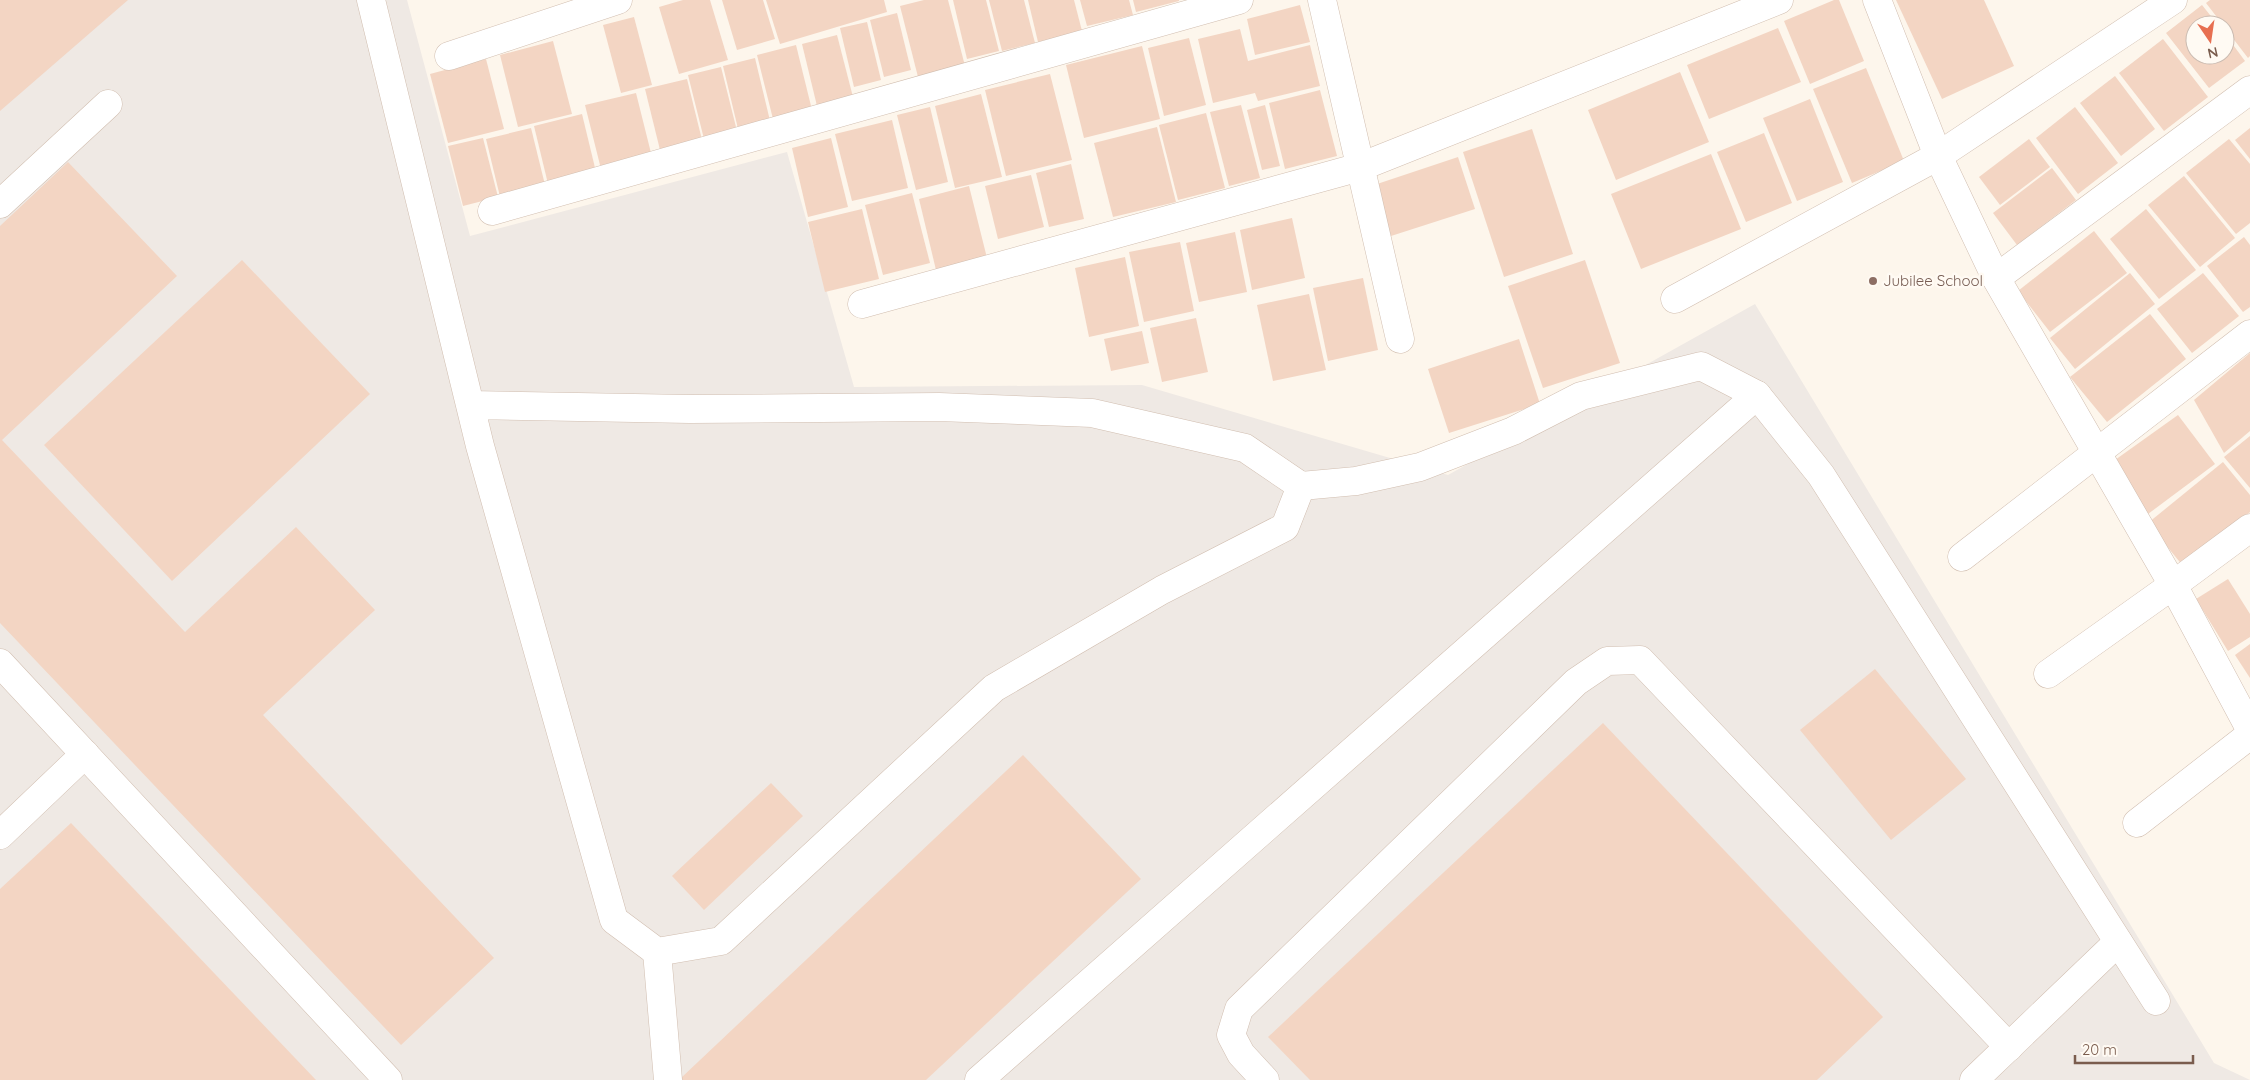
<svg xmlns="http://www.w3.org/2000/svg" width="2250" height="1080" viewBox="0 0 2250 1080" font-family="Quicksand,sans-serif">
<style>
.industrial{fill:#efe9e4}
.building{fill:#f3d5c3}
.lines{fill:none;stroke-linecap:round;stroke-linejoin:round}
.minor-casing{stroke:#d1beb0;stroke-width:29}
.minor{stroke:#fff;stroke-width:28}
.education-dot{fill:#8d6e63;stroke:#fffaf3;stroke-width:2}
.labels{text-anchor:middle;stroke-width:5;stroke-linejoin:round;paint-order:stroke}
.education-label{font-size:15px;fill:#785e54;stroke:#fffaf3;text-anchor:start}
</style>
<rect width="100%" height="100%" fill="#fdf6ec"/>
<!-- industrial -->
<polygon class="industrial" points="0,0 407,0 470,236 787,152 854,387 1142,385 1448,475 1755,304 2214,1063 2250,1080 0,1080"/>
<!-- building -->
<g class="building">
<polygon points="0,0 128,0 0,111"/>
<polygon points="683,0 710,0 728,60 679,74 659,7"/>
<polygon points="722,0 763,0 775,39 737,50"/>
<polygon points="766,0 884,0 887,12 780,44"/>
<polygon points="924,0 948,0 965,66 918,77 900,6"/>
<polygon points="953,0 986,0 999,51 967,59"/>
<polygon points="989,0 1024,0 1035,43 1002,51"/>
<polygon points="1028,0 1074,0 1082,31 1038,42"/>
<polygon points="1080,0 1129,0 1133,15 1087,26"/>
<polygon points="1133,0 1179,0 1179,1 1136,12"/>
<polygon points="1834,0 1839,0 1864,61 1810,84 1784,21"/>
<polygon points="1896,0 1984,0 2014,66 1942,99"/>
<polygon points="2210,0 2250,0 2250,56 2248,58 2225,28 2225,25 2223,25 2206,3"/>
<polygon points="1300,5 1310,42 1255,55 1247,19"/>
<polygon points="2202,5 2218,25 2195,25 2195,55 2225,55 2225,34 2245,61 2209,88 2166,33"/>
<polygon points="897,13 911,70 884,77 870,20"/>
<polygon points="634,17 652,85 621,93 603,25"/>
<polygon points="867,22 881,80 854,87 840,28"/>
<polygon points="1778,28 1801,82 1709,119 1687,65"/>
<polygon points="1240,29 1248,61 1310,45 1320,86 1258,101 1255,93 1213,103 1198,39"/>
<polygon points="837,35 853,97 817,106 802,44"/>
<polygon points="1189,38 1206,105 1164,116 1148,48"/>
<polygon points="2163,39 2208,97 2164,131 2119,73"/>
<polygon points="553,41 572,114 518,127 500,55"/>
<polygon points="796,45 813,114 774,123 757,55"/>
<polygon points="1142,46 1160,119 1084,138 1066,65"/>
<polygon points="755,58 771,125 739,133 723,66"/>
<polygon points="486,59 504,129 448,143 430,74"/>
<polygon points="721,67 738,135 705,143 688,75"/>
<polygon points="1866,68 1904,161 1852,183 1813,89"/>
<polygon points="1680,72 1709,142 1616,180 1588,110"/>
<polygon points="1050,74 1072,160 1006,176 985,90"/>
<polygon points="2115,76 2155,129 2121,156 2080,103"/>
<polygon points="687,79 703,144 661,154 645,89"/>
<polygon points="1320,90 1337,156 1285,169 1269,103"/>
<polygon points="636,93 653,161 602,173 585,105"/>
<polygon points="981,94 1002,177 955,188 935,106"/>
<polygon points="1810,99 1843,182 1797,201 1763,118"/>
<polygon points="1241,105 1260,178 1229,186 1210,112"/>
<polygon points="1265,105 1280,166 1262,170 1247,110"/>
<polygon points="930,107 948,182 916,190 897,115"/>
<polygon points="2075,107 2118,163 2078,194 2036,138"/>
<polygon points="1206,113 1225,188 1178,200 1159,125"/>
<polygon points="582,114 597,176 549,188 534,126"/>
<polygon points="892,120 908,188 852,201 835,134"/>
<polygon points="1157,127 1176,202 1113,217 1094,143"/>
<polygon points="531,128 547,193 502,205 486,139"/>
<polygon points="2250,128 2250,159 2235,140"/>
<polygon points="1532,129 1573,254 1504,277 1463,152"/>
<polygon points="1764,133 1792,203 1746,222 1717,152"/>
<polygon points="483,138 498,197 463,206 448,146"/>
<polygon points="831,138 848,207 808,217 792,148"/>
<polygon points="2029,139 2050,167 2000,205 1979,177"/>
<polygon points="2229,139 2250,164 2250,223 2236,234 2186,173"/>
<polygon points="1711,154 1741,229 1641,269 1611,194"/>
<polygon points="1458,157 1475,209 1391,236 1374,185"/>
<polygon points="68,162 177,276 2,440 185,632 296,527 375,610 263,715 494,958 401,1045 0,623 0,226"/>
<polygon points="1071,164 1084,219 1049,227 1036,173"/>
<polygon points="2052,168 2076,200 2017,245 1993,213"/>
<polygon points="1031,175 1044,227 998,239 985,186"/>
<polygon points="2184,176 2235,238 2200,267 2148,205"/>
<polygon points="969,186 987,258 936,270 919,199"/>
<polygon points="912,193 930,263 883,275 865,205"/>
<polygon points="862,209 879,279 825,292 808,222"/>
<polygon points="2146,209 2196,270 2159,299 2110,239"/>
<polygon points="1292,218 1305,278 1252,290 1240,230"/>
<polygon points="2094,231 2127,273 2050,332 2018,291"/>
<polygon points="1235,232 1247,292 1199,302 1186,243"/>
<polygon points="2244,237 2250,245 2250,307 2243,312 2207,266"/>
<polygon points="1180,242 1194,311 1144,322 1129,252"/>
<polygon points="1125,257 1139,326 1089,337 1075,268"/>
<polygon points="242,260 370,394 172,581 44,445"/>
<polygon points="1585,260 1620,363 1543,388 1508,286"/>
<polygon points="2130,273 2155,304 2075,369 2050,338"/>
<polygon points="2203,273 2239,316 2192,353 2157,309"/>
<polygon points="1363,278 1378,350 1328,361 1313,288"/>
<polygon points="1309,294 1326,370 1273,381 1257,305"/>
<polygon points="2150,314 2186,359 2107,422 2070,377"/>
<polygon points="1196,318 1208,372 1162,382 1150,328"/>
<polygon points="1142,331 1149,363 1111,371 1104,339"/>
<polygon points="1519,339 1540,404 1449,433 1428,369"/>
<polygon points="2250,353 2250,431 2224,453 2194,400"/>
<polygon points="2178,415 2215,464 2148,514 2115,460"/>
<polygon points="2250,436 2250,488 2224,457"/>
<polygon points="2223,462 2250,495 2250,512 2183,566 2148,523"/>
<polygon points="2228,579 2250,614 2250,637 2228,651 2196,599"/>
<polygon points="2250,644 2250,678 2235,655"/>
<polygon points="1875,669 1966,779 1891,840 1800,730"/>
<polygon points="1603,723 1883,1017 1817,1080 1310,1080 1268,1037"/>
<polygon points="1023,755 1141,879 926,1080 683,1080 681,1078"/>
<polygon points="771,783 803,816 704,910 672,876"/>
<polygon points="71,823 316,1080 0,1080 0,889"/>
</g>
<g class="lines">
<!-- minor casing -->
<g class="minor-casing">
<g id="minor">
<polyline points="371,0 480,446 614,920 657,952 721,941 994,688 1162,590 1285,527 1301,486 1245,448 1092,413 939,407 690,409 470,405"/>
<polyline points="1322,0 1400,339"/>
<polyline points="1877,0 1938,156 1996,278 2173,585 2250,729"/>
<polyline points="449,56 618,0"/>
<polyline points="0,204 108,104"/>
<polyline points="492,211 1239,0"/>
<polyline points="1996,278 2250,90"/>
<polyline points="1675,299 1938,156 2173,0"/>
<polyline points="862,304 1360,167 1779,0"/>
<polyline points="1301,486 1356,481 1420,467 1513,431 1581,396 1701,366 1757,395 1821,475 2156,1001"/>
<polyline points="1962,557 2250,334"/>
<polyline points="0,663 388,1080"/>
<polyline points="2048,674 2173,585 2250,528"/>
<polyline points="2137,823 2250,735"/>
<polyline points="0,835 85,754"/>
<polyline points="657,952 668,1080"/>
<polyline points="979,1080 1757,395"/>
<polyline points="1265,1080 1241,1054 1231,1035 1239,1009 1576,682 1607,661 1640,660 2009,1047"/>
<polyline points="1974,1080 2118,942"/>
</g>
</g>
<!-- minor -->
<use href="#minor" class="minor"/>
</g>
<!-- markers -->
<circle class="education-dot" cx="1873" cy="281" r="5"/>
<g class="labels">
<!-- education labels -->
<g class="education-label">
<text x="1883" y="286">Jubilee School</text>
</g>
</g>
<!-- north arrow -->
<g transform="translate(2210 40) rotate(167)"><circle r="24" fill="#fffaf3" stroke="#cabbb1"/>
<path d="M0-4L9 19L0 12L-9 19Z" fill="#e76f51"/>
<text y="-8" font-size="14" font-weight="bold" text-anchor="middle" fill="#7a5c4d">N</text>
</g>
<!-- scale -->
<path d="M2075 1055v8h118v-8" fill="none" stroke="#7a5c4d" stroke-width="2.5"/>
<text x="2082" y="1055" font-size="15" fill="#7a5c4d" stroke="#fffaf3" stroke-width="4" paint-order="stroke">20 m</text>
</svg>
